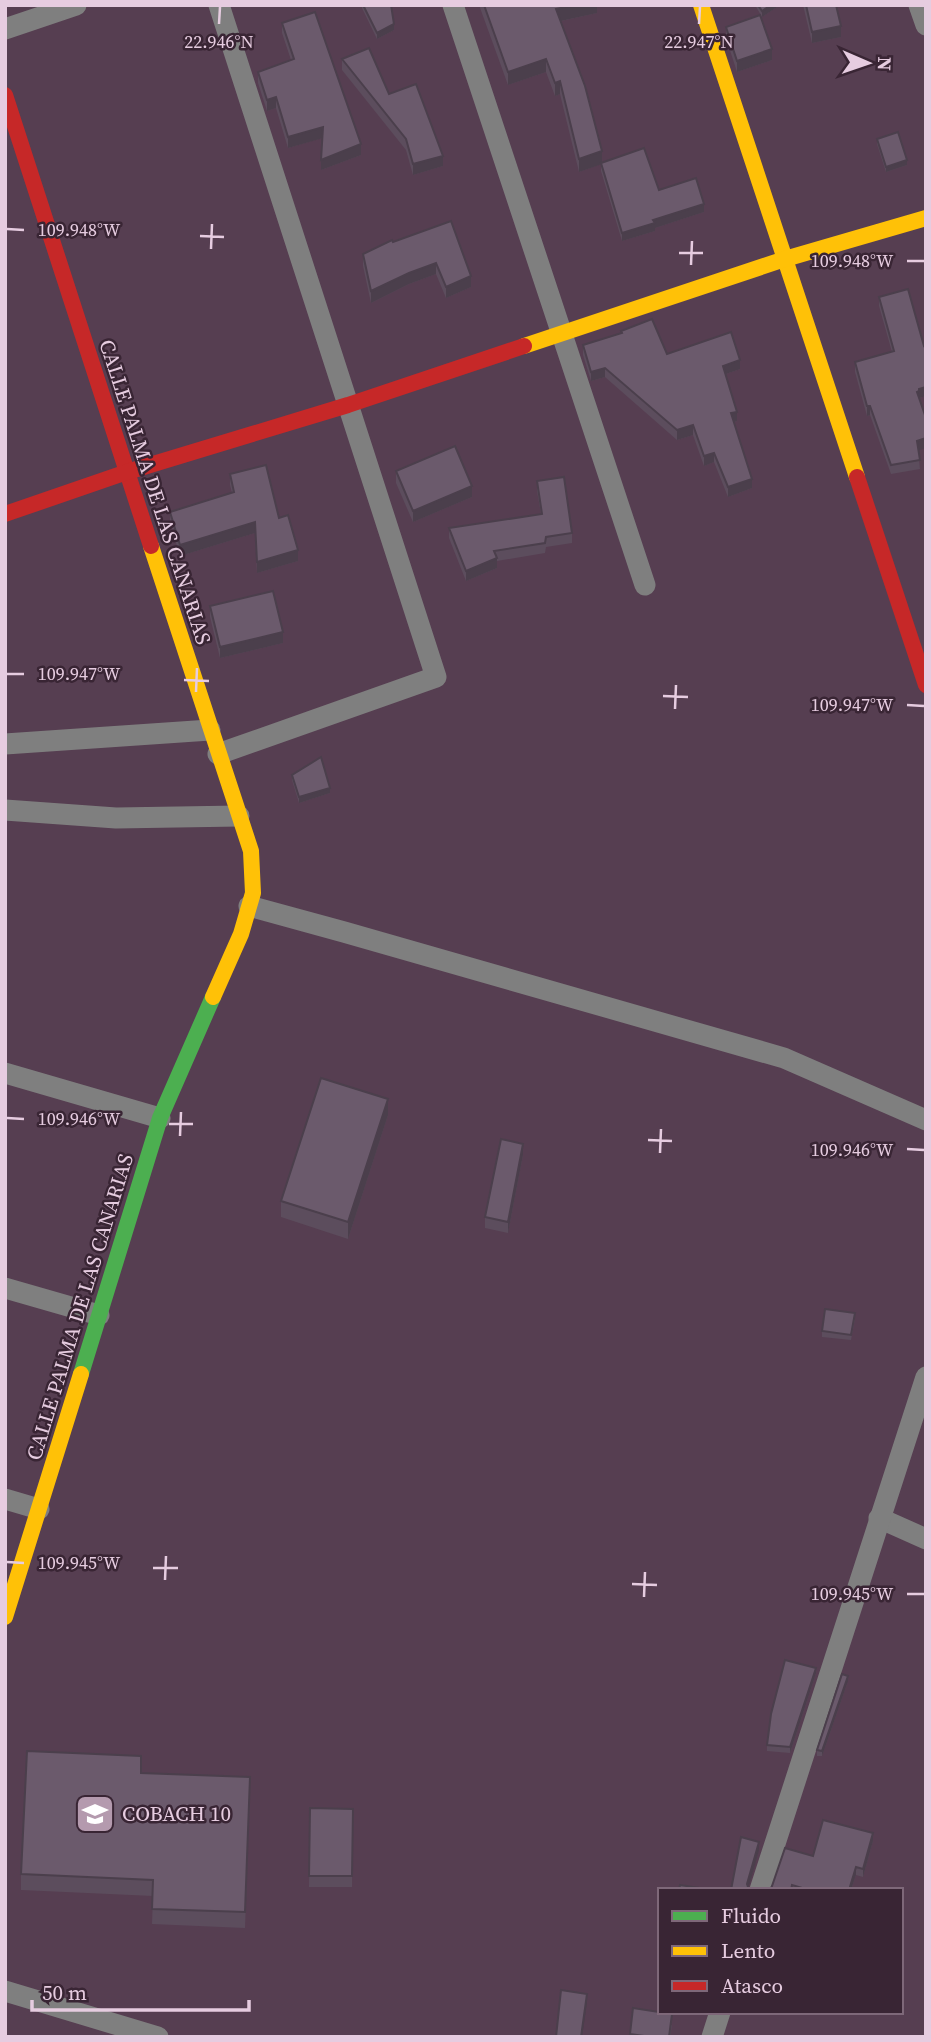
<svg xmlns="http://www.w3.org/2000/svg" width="931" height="2042" viewBox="0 0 931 2042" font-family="'Source Serif 4',serif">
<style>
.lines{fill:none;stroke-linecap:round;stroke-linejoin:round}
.street{stroke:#7f7f7f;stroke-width:21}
.fast{stroke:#4caf50;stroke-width:16}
.slow{stroke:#ffc107;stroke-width:16}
.jam{stroke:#c62828;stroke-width:16}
.wall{fill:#5c4d5d}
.shaded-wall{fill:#4b3f4c}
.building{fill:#6b5a6c;stroke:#4b3f4c;stroke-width:2}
.ticks{fill:none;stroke:#e6cce0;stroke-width:2.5}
.labels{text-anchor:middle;stroke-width:5;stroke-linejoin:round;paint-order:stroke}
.street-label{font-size:21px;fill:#e6cce0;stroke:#392534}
.poi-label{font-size:21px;fill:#e6cce0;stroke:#392534;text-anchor:start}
.ticks-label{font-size:18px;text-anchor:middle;fill:#e6cce0;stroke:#392534;stroke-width:5;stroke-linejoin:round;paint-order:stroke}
</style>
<rect width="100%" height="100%" fill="#563e51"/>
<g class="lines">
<!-- street -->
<g class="street">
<polyline points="453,5 645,585"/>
<polyline points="919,5 926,25"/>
<polyline points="5,29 76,5"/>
<polyline points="5,744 210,730"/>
<polyline points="218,754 436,677 219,5"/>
<polyline points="5,810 116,818 239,816"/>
<polyline points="249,906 344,932 784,1058 926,1120"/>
<polyline points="5,1073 160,1118"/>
<polyline points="5,1288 99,1315"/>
<polyline points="5,1499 39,1509"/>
<polyline points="879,1518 926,1539"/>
<polyline points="760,1890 926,1377"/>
<polyline points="5,1991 158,2037"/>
<polyline points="712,2037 720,2012"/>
</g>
<!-- fast -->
<polyline class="fast" points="81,1374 160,1118 213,997"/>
<!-- slow -->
<g class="slow">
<polyline points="701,5 857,477"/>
<polyline points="524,346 785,259 926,218"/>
<polyline points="151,546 251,851 253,893 241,934 213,997"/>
<polyline points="5,1617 81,1374"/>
</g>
<!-- jam -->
<g class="jam">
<polyline points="5,95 151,546"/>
<polyline points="857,477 926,685"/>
<polyline points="5,514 127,472 348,405 524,346"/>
</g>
</g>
<!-- wall -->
<g class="wall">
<polygon points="362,5 391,5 394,30 377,39 362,8"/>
<polygon points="479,5 597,5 597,13 561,21 602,163 704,212 655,228 655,231 622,241 601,171 601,164 579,172 560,94 555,96 546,72 508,85"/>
<polygon points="755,5 780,5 762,17"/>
<polygon points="803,5 836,5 841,37 812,43"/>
<polygon points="282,23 361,155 321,170 322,138 288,148 276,108 267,111 258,83 258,72 291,60 282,33"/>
<polygon points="726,27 772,60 737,72 726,38"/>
<polygon points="342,59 389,94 443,166 413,175 406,150 342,70"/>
<polygon points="877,139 907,165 886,172 877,144"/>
<polygon points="451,221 471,287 446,298 436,274 409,284 371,303 363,266 363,254"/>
<polygon points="879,297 926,396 919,398 926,418 926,448 918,450 920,469 891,474 870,415 867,416 855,372 855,362 892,352 879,306"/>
<polygon points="621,331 667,354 740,369 726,374 737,421 734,422 752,488 728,497 714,462 704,466 693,435 677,440 605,377 591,381 583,355 583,345 621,334"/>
<polygon points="396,471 472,497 413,522 396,483"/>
<polygon points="230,474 279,518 298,561 257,573 255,533 180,556 170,523 170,512 232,493 230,485"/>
<polygon points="537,481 572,533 572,543 546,547 545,553 497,561 497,568 466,581 449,538 449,528 541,514 537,491"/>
<polygon points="210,606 283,643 220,658 210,617"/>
<polygon points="292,775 330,793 299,803 292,780"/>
<polygon points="388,1115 348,1239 281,1217 281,1201"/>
<polygon points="523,1155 508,1233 485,1228 485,1217"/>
<polygon points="855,1319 851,1340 822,1337 822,1331"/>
<polygon points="816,1673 790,1753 767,1751 767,1745"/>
<polygon points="848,1681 822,1756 817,1756 817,1750"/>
<polygon points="141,1773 250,1792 245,1928 152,1924 153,1896 21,1890 21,1874"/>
<polygon points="310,1808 353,1809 352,1887 309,1887"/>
<polygon points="873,1841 863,1877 856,1875 851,1890 770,1890 813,1856"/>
<polygon points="672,2025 670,2037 630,2037 630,2034"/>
</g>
<!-- shaded-wall -->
<g class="shaded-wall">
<polygon points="575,5 597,5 597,13 556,22 556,9"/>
<polygon points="771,5 780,5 762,17 762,11"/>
<polygon points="394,24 394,30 377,39 377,33"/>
<polygon points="841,26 841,37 812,43 812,32"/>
<polygon points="772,49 772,60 737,72 737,61"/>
<polygon points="546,59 546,72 508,85 508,72"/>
<polygon points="560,81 560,94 555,96 555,83"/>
<polygon points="276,97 276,108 267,111 267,100"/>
<polygon points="323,127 323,138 288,148 288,137"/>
<polygon points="361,144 361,155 321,170 321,160"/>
<polygon points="602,151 602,164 579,172 579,159"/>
<polygon points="443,156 443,166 413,175 413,164"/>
<polygon points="907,160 907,165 886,172 886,167"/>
<polygon points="704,204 704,212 655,228 655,231 622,241 622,233 653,220"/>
<polygon points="436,263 436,274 409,284 371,303 371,291 409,273"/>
<polygon points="471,276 471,287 446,298 446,287"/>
<polygon points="740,360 740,369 723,375 723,366"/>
<polygon points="605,368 605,377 591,381 591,372"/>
<polygon points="926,387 926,396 919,398 917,392 919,389"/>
<polygon points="867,406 870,406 870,415 867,416"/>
<polygon points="737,412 737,421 731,423 731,413"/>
<polygon points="693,425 693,435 677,440 677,430"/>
<polygon points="926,438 926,448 917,451 917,441"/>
<polygon points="714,453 714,462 704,466 704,456"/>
<polygon points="752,479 752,488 728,497 728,487"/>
<polygon points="472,486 472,497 413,522 413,511"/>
<polygon points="255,522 255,533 180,556 180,545"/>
<polygon points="298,550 298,561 257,573 257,562"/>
<polygon points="497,558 497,568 466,581 466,571"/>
<polygon points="283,632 283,643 220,658 220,647"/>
<polygon points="330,788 330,793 299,803 299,797"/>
<polygon points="388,1099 388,1115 348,1239 348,1222"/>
<polygon points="523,1144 523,1155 508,1233 508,1222"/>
<polygon points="816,1668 816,1673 790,1753 790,1747"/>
<polygon points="848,1676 848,1681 822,1756 822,1751"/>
<polygon points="873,1833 873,1841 863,1877 863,1869"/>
<polygon points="759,1842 759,1850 748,1890 747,1884"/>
<polygon points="856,1867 856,1875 851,1890 849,1890"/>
<polygon points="587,1994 587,2003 582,2037 581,2037"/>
</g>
<!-- building -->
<g class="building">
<polygon points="363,5 391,5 394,24 377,33"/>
<polygon points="484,5 575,5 556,9 585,86 602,151 579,159 560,81 555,83 546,59 508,72"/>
<polygon points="758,5 771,5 762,11"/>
<polygon points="806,5 836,5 841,26 812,32"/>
<polygon points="315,12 361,144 321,160 323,127 288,137 276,97 267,100 258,72 294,59 282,23"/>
<polygon points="760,15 772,49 737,61 726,27"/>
<polygon points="369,48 389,94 416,84 443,156 413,164 406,139 342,59"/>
<polygon points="898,132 907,160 886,167 877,139"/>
<polygon points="644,148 659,190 696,178 704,204 653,220 655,223 622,233 601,163"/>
<polygon points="451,221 471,276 446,287 436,263 409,273 371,291 363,254 392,240 393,242"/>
<polygon points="908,289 924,346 926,345 926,387 919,389 919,391 917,392 926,418 926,438 917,441 920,460 891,465 870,406 867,406 855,362 894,351 879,297"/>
<polygon points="652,319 667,354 731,332 740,360 723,366 737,412 731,413 752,479 728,487 714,453 704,456 693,425 677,430 605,368 591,372 583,345 622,333 621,331"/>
<polygon points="455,446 472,486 413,511 396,471"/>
<polygon points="266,465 279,518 288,515 298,550 257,562 255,522 180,545 170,512 234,492 230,474"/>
<polygon points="564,477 572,533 546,537 545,543 494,551 497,558 466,571 449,528 542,514 537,481"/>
<polygon points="273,591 283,632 220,647 210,606"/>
<polygon points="321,757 330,788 299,797 292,775"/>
<polygon points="321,1078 388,1099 348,1222 281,1201"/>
<polygon points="501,1139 523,1144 508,1222 485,1217"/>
<polygon points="825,1309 855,1313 851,1335 822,1331"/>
<polygon points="785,1660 816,1668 790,1747 767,1745 771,1714"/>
<polygon points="842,1674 848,1676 822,1751 817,1750"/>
<polygon points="27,1751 141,1756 141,1773 250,1777 245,1912 152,1909 153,1880 21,1874"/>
<polygon points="310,1808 353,1809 352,1876 309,1876"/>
<polygon points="823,1820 873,1833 863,1869 856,1867 849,1890 809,1890 792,1885 791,1890 770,1890 772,1886 785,1848 813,1856"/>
<polygon points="741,1837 759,1842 747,1884 749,1890 731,1890"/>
<polygon points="680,1885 712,1890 679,1890"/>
<polygon points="561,1990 587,1994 581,2037 556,2037"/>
<polygon points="633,2008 672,2014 669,2037 651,2037 630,2034"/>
</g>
<!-- ticks -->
<path class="ticks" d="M219,24L220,7M699,24L700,7M7,229L24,230M200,236L224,237M211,249L212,224M679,253H703M907,261H924M691,265L692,241M7,674H24M184,680L209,681M196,692L197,668M663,696L688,697M907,705L924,706M675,709L676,685M7,1118L24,1119M169,1124H193M180,1136L181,1112M648,1140L672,1141M907,1149L924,1150M660,1153L661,1129M7,1562L24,1563M153,1568H178M165,1580L166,1556M632,1584L657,1585M907,1594H924M644,1597L645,1572"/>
<!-- icons -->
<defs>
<g id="school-square" transform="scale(2.0125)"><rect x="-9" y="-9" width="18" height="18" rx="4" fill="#b49aae" stroke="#392534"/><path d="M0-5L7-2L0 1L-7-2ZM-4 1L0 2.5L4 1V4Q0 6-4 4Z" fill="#fff"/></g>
</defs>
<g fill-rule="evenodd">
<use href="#school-square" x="95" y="1814"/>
</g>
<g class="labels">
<!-- street labels -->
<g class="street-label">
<text transform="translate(155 492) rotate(72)" y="7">CALLE PALMA DE LAS CANARIAS</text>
<text transform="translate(80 1307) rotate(-73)" y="7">CALLE PALMA DE LAS CANARIAS</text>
</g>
<!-- poi labels -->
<g class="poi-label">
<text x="122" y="1821">COBACH 10</text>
</g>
</g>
<g class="ticks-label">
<text x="219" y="48">22.946°N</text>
<text x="699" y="48">22.947°N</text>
<text x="79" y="236">109.948°W</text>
<text x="852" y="267">109.948°W</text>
<text x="79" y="680">109.947°W</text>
<text x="852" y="711">109.947°W</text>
<text x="79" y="1125">109.946°W</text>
<text x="852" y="1156">109.946°W</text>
<text x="79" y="1569">109.945°W</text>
<text x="852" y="1600">109.945°W</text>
</g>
<!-- border -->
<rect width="931" height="2042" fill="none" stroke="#e6cce0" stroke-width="14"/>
<!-- legend -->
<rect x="658" y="1888" width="245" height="126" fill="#392534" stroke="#7e6879" stroke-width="2"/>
<rect x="672" y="1911" width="35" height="10" fill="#4caf50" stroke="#7e6879" stroke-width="2"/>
<text x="721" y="1923" font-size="21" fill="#e6cce0">Fluido</text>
<rect x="672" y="1946" width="35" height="10" fill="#ffc107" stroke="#7e6879" stroke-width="2"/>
<text x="721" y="1958" font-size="21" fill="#e6cce0">Lento</text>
<rect x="672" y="1981" width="35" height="10" fill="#c62828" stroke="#7e6879" stroke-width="2"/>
<text x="721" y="1993" font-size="21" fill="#e6cce0">Atasco</text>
<!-- north arrow -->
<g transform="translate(868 63) rotate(92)" stroke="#392534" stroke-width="5" paint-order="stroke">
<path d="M0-5L12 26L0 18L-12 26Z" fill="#e6cce0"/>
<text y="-10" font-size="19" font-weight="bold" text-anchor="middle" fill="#e6cce0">N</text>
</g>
<!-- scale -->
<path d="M32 2000v10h217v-10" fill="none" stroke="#e6cce0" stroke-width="3.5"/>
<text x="42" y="2000" font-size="21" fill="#e6cce0" stroke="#392534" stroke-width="5" paint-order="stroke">50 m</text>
</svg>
